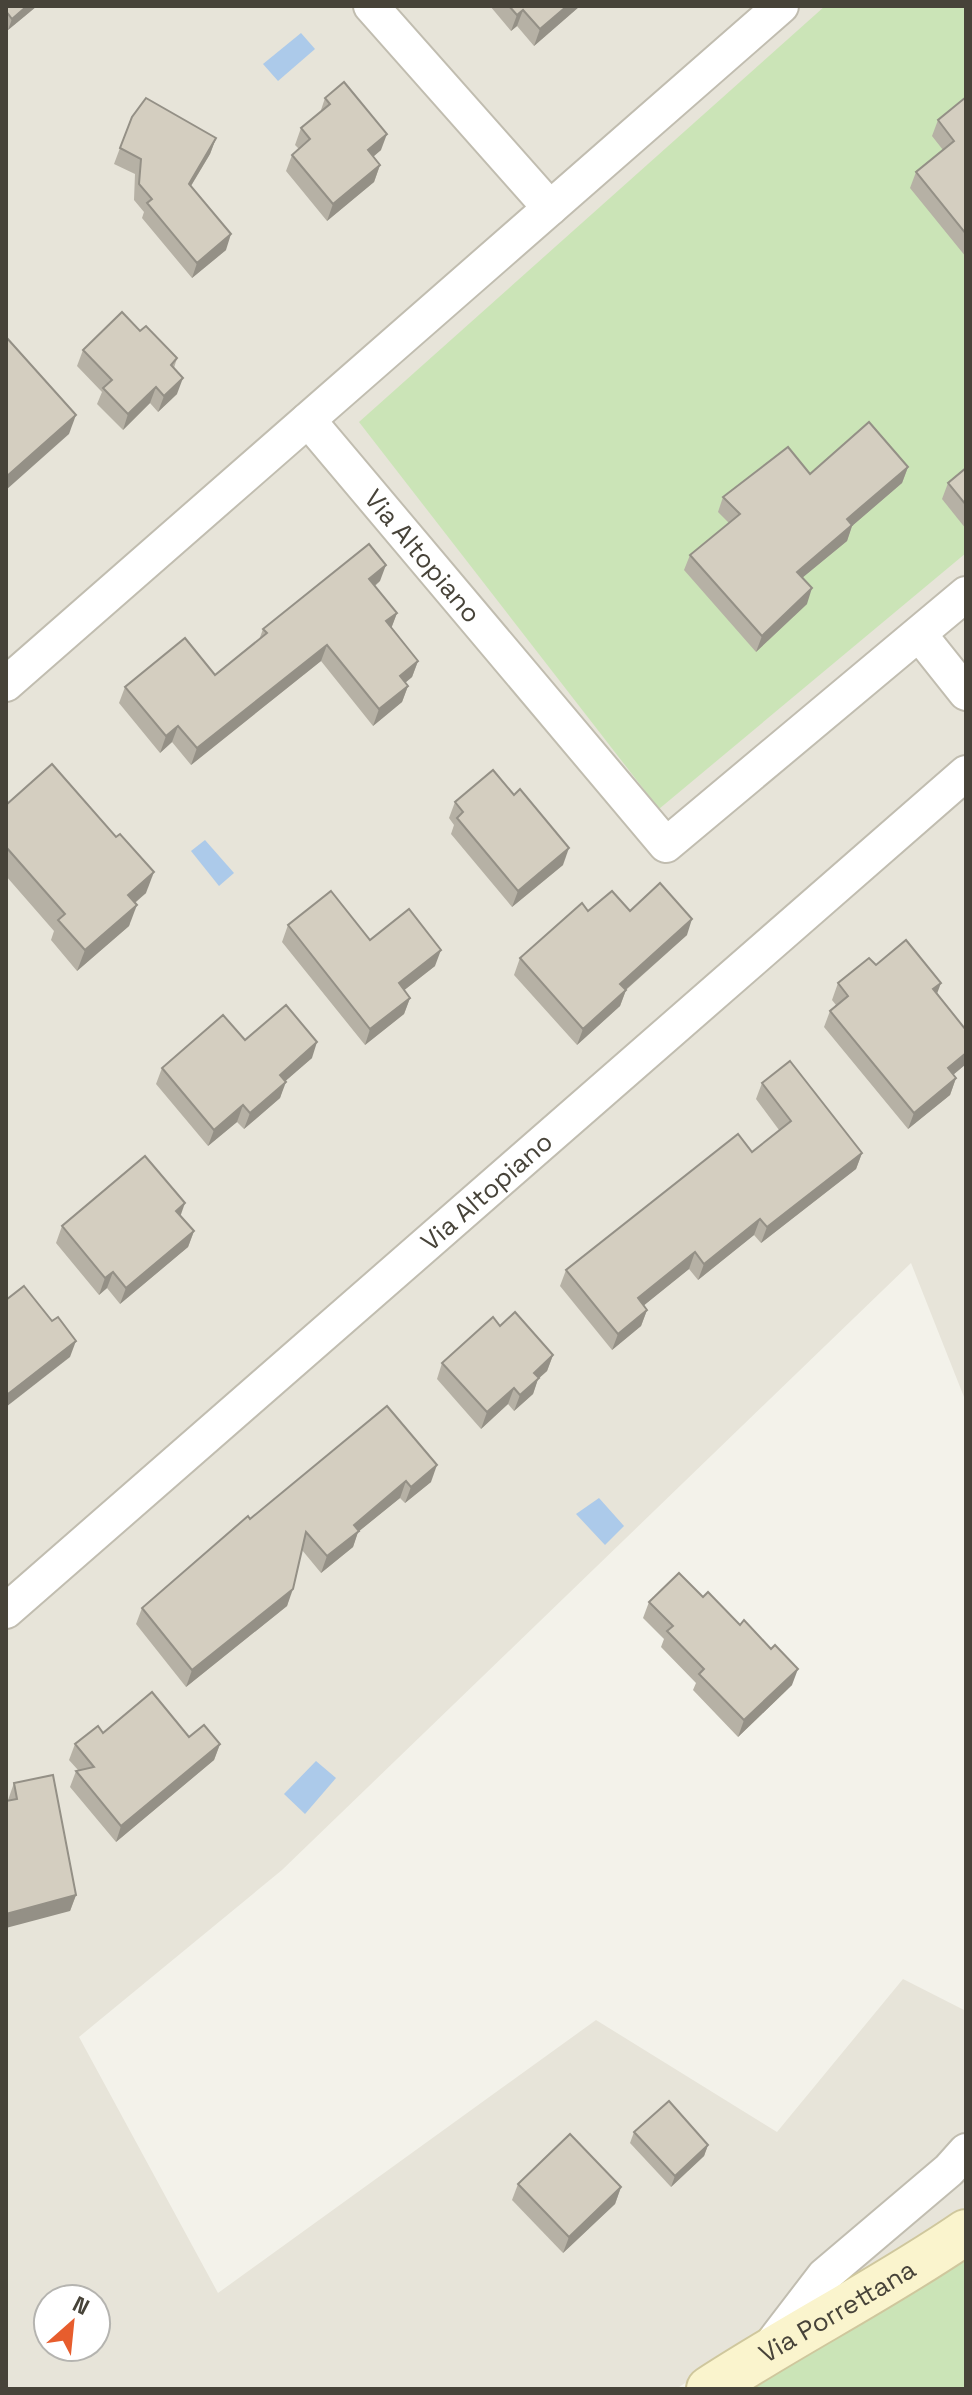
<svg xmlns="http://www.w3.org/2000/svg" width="972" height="2395" viewBox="0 0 972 2395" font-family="'Space Grotesk',sans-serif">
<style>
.residential{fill:#e7e4d9;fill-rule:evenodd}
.green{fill:#cbe4b7}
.water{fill:#accaea}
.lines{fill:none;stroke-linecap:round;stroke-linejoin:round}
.minor-casing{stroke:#c1bdb0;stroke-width:38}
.secondary-casing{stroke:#cfc79d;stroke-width:48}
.minor{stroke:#fff;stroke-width:34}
.secondary{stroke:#faf4cd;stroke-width:44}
.wall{fill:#b6b1a5}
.shaded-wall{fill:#949086}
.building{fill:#d4cec0;stroke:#949086;stroke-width:2}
.labels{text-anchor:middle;stroke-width:7;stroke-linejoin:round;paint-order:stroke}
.street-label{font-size:26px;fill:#474339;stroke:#fff}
</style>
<rect width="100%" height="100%" fill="#f3f2ea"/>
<!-- residential -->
<path class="residential" d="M6,6H966V1402L911,1263L282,1870L79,2037L218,2293L596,2020L777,2132L903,1979L966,2011V2389H776L739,2348L676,2389H6ZM48,2299H96V2347H48Z"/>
<!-- green -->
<g class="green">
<polygon points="825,6 966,6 966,553 659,809 359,422"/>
<polygon points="966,2252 966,2389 753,2389"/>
</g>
<!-- water -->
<g class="water">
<polygon points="301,33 315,49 278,81 263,64"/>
<polygon points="205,840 234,873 219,886 191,851"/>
<polygon points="599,1498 624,1526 605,1545 576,1514"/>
<polygon points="316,1761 336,1778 305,1814 284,1794"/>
</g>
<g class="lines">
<!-- minor casing -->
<g class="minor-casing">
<g id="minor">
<polyline points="371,6 550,208"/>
<path id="s1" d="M308,420L666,845L966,594"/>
<polyline points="919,634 966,693"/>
<polyline points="6,684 781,6"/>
<path id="s2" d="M6,1611L966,773"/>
<polyline points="772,2344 824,2276 949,2170 966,2151"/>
</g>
</g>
<!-- secondary casing -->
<g class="secondary-casing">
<g id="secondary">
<path id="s3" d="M709,2389C793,2334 883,2289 966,2232"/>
</g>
</g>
<!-- minor -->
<use href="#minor" class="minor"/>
<!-- secondary -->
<use href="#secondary" class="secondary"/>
</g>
<!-- wall -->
<g class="wall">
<polygon points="6,6 37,6 8,30 6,28"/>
<polygon points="490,6 580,6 534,46 517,26 511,31"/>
<polygon points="966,97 966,257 910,188 916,172 943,150 932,136 938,120"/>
<polygon points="325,98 381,150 373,157 380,165 374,182 327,221 286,171 292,155 299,149 295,145 301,128 320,113"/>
<polygon points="216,138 210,154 191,186 226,250 192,278 142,218 144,212 134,200 135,174 114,164 120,148"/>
<polygon points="140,331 177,358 174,368 177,394 158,412 150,403 123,430 97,404 102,392 77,366 83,350"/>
<polygon points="908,467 902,483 852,526 847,541 802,578 807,604 756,652 684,570 690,555 729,523 718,512 723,497 810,474"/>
<polygon points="966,468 966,529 942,499 948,483"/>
<polygon points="380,581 375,586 397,613 391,628 418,661 412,677 405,683 408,686 402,702 373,726 321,661 191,765 172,742 160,753 119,703 125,687 215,675 259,640 263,629"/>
<polygon points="455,802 563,865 512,907 451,834 454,825 449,818"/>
<polygon points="6,805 146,893 135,903 129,926 77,971 51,940 54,931 6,876"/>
<polygon points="588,911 630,911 687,935 626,990 620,1006 577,1045 514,975 520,958"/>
<polygon points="288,925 370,940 435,966 404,990 410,998 404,1014 365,1045 282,942"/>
<polygon points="876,965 937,994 966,1064 953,1075 956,1078 950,1095 908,1129 824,1027 830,1011 836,1005 832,1000 838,983"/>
<polygon points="245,1040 312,1058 285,1081 280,1098 244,1129 237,1122 208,1146 156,1084 162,1068"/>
<polygon points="762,1083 862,1153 856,1169 761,1243 754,1235 698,1280 689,1269 644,1305 647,1310 641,1326 612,1350 560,1286 566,1270 752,1152 779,1130 756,1099"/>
<polygon points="181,1216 194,1231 188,1247 120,1304 107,1288 99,1295 56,1243 62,1226"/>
<polygon points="500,1326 553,1355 547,1371 538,1379 533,1394 514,1411 508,1404 481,1429 437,1379 442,1363"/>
<polygon points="387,1406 431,1482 405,1503 400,1498 358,1532 353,1547 321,1573 302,1550 287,1606 186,1687 136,1624 142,1608"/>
<polygon points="703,1597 792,1685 738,1737 693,1690 696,1683 661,1647 664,1639 643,1618 649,1602"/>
<polygon points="103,1733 189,1737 220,1744 214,1760 116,1842 70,1787 76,1771 78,1770 69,1760 75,1744"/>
<polygon points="14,1783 76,1895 70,1911 8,1800"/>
<polygon points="634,2132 708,2145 704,2156 671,2187 630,2143"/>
<polygon points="518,2184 621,2187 615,2204 563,2253 512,2200"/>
</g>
<!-- shaded-wall -->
<g class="shaded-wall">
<polygon points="27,6 37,6 8,30 12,19"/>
<polygon points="567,6 580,6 534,46 540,29"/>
<polygon points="523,10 517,26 511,31 517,15"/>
<polygon points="387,134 381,150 362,166 368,150"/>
<polygon points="216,138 210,154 183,199 189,184"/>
<polygon points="380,165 374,182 327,221 333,204"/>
<polygon points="231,234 226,250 192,278 197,263"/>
<polygon points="183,378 177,394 158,412 164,396"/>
<polygon points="156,387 150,403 123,430 128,414"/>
<polygon points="76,415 69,434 6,490 6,477"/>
<polygon points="908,467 902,483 852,526 847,541 791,587 797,572 847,519"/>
<polygon points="386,565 380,581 363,595 369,579"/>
<polygon points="812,588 807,604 756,652 762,636"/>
<polygon points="397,613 391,629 386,621"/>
<polygon points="327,645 321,661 191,765 197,748"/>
<polygon points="418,661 412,677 394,692 400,676"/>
<polygon points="408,686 402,702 373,726 379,709"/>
<polygon points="178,726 172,742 160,753 166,736"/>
<polygon points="569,848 563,865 512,907 518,891"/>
<polygon points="154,872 146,893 120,915 128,895"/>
<polygon points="137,905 129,926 77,971 85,950"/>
<polygon points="692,919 687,935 614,1000 620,984"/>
<polygon points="441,950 435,966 393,999 399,983"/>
<polygon points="941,983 935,999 933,989"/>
<polygon points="626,990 620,1006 577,1045 583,1029"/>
<polygon points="410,998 404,1014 365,1045 370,1029"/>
<polygon points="317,1042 312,1058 274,1091 280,1075"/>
<polygon points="966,1053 966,1064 942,1084 948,1068"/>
<polygon points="956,1078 950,1095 908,1129 914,1113"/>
<polygon points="286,1082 280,1098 244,1129 250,1113"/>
<polygon points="243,1105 237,1122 208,1146 214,1130"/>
<polygon points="862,1153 856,1169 761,1243 767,1227"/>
<polygon points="185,1203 179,1220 176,1211"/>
<polygon points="760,1219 754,1235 698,1280 704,1264"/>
<polygon points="194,1231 188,1247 120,1304 126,1288"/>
<polygon points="695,1252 689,1269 632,1315 638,1298"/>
<polygon points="113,1272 107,1288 99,1295 105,1278"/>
<polygon points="647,1310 641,1326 612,1350 618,1334"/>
<polygon points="76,1341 70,1357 6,1407 6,1399 8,1394"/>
<polygon points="553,1355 547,1371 538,1379 533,1394 514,1411 520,1395 534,1373"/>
<polygon points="514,1388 508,1404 481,1429 487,1412"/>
<polygon points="437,1465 431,1482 405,1503 411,1487"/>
<polygon points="406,1481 400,1498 358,1532 353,1547 321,1573 327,1556 354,1525"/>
<polygon points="293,1589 287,1606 186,1687 192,1670"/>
<polygon points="798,1669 792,1685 738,1737 744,1720"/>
<polygon points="220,1744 214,1760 116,1842 121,1826"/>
<polygon points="76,1895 70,1911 6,1928 6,1914"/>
<polygon points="708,2145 704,2156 671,2187 675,2176"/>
<polygon points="621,2187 615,2204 563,2253 569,2237"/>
</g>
<!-- building -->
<g class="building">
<polygon points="6,6 27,6 12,19 6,11"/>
<polygon points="509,6 567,6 540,29 523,10 517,15"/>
<polygon points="344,82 387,134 368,150 380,165 333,204 292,155 310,139 301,128 330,104 325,98"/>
<polygon points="966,97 966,234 916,172 954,141 938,120"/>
<polygon points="146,98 216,138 189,184 231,234 197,263 147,203 152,199 139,184 141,159 120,148 132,117"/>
<polygon points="122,312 140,331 146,326 177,358 171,365 183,378 164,396 156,387 128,414 103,388 112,380 83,350"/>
<polygon points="6,337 76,415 6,477"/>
<polygon points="869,422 908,467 847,519 852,525 797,572 812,588 762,636 690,555 740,514 723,497 788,447 810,474"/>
<polygon points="966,468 966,505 948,483"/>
<polygon points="369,544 386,565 369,579 397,613 386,621 418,661 400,676 408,686 379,709 327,645 197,748 178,726 166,736 125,687 185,638 215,675 267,633 263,629"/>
<polygon points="52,764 116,837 120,834 154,872 128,895 137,905 85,950 58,920 65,914 6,847 6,805"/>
<polygon points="493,770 514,795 520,789 569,848 518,891 457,818 463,812 455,802"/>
<polygon points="660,883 692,919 620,984 626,990 583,1029 520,958 582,903 588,911 612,891 630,911"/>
<polygon points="331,891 370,940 409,909 441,950 399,983 410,998 370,1029 288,925"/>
<polygon points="906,940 941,983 933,989 966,1030 966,1053 948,1068 956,1078 914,1113 830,1011 848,996 838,983 869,958 876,965"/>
<polygon points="286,1005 317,1042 280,1075 286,1082 250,1113 243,1105 214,1130 162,1068 223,1015 245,1040"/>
<polygon points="790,1061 862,1153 767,1227 760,1219 704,1264 695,1252 638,1298 647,1310 618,1334 566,1270 738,1134 752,1152 791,1121 762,1083"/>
<polygon points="145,1156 185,1203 176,1211 194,1231 126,1288 113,1272 105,1278 62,1226"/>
<polygon points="24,1286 52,1321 58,1317 76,1341 8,1394 6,1391 6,1300"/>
<polygon points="515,1312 553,1355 534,1373 539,1378 520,1395 514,1388 487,1412 442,1363 493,1317 500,1326"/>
<polygon points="387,1406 437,1465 411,1487 406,1481 354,1525 359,1531 327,1556 306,1532 293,1589 192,1670 142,1608 248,1516 250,1519"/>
<polygon points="679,1573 703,1597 708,1592 740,1625 744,1620 771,1649 775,1645 798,1669 744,1720 699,1674 704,1669 667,1631 673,1626 649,1602"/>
<polygon points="152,1692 189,1737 204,1725 220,1744 121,1826 76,1771 94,1767 75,1744 98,1726 103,1733"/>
<polygon points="53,1775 76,1895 6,1914 6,1801 17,1799 14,1783"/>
<polygon points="669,2101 708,2145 675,2176 634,2132"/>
<polygon points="570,2134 621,2187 569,2237 518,2184"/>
</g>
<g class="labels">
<!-- street labels -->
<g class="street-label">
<text dy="9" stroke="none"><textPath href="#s1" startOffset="178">Via Altopiano</textPath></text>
<text dy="9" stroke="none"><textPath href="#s2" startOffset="638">Via Altopiano</textPath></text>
<text dy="9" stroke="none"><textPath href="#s3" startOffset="150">Via Porrettana</textPath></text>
</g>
</g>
<!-- border -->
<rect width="972" height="2395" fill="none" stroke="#474339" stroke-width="16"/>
<!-- north arrow -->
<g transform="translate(72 2323) rotate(27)"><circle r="38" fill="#ffffff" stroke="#b5b4b0" stroke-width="2"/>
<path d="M0-6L14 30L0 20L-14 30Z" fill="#e75d2d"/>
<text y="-12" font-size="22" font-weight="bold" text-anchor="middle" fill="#474339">N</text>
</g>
</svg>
